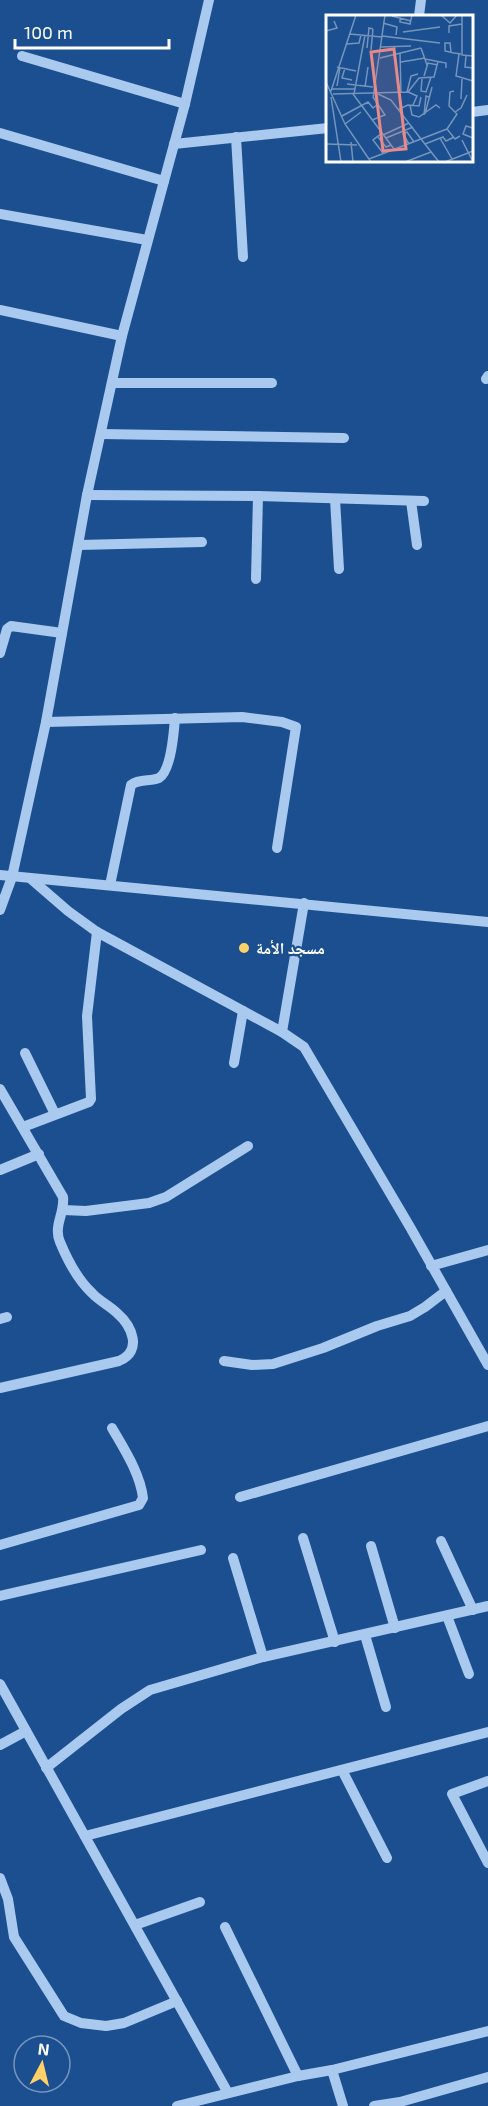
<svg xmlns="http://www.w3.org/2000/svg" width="488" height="2106" viewBox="0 0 488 2106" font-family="'Exo 2','Noto Naskh Arabic',sans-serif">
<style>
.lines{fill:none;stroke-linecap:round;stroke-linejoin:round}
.minor{stroke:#a9c9ee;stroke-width:10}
.poi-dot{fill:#ffd166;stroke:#1b4f8f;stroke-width:2}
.labels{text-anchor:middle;stroke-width:4.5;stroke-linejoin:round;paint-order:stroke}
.poi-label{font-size:16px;font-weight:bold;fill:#fff;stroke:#1b4f8f;text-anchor:start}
.inset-road{fill:none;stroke:#7695bc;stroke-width:1.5}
.view{fill:#e88989;fill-opacity:0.15;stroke:#e88989;stroke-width:3}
.inset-edge{fill:none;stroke:#fff;stroke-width:3}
</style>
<rect width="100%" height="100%" fill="#1b4f8f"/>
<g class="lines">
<!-- minor -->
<g class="minor">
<polyline points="419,16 421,0"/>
<polyline points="22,56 185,104"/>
<polyline points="472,112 488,110"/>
<polyline points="0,133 164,181"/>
<polyline points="236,137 243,257"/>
<polyline points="174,144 328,128"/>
<polyline points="0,214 147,240"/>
<polyline points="0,310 122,336"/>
<polyline points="486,379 488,376"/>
<polyline points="112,383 272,383"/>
<polyline points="101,434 344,438"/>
<polyline points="87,495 258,496 424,501"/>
<polyline points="335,499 339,569"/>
<polyline points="411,501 417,545"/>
<polyline points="79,545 202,542"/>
<polyline points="256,579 258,496"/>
<polyline points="0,653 7,629 11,626 62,633"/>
<polyline points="46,722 242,717 282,722 296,727 277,848"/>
<polyline points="0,875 488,922"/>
<polyline points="31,879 68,911 97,932 282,1032 304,1047 410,1227 488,1365"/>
<path d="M110,885L131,785C140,778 150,782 159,778C171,771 174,731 175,718"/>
<polyline points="0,910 12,877 46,722 87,495 122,336 185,104 209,0"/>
<polyline points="282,1032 304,903"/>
<polyline points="25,1053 55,1114"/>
<polyline points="234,1063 243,1011"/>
<path d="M0,1089L63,1197C65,1213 53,1226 60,1242C67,1259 78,1280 92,1293C99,1301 109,1305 117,1313C132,1326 143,1351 119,1361L0,1388"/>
<polyline points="23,1127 89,1102 91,1099 87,1016 97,932"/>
<polyline points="0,1170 39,1154"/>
<polyline points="63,1210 86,1211 149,1203 166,1197 248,1146"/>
<polyline points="431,1266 488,1250"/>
<polyline points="0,1319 7,1317"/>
<polyline points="224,1361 252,1365 273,1364 323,1348 377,1326 410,1316 425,1307 446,1291"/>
<polyline points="240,1497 488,1426"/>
<polyline points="303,1538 335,1642"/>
<polyline points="441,1541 473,1610"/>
<path d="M0,1545L139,1505L143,1498C140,1473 124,1449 112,1428"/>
<polyline points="371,1546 395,1628"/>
<polyline points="233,1558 263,1657"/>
<polyline points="0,1596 201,1550"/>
<polyline points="447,1616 469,1674"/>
<polyline points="365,1635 386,1707"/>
<polyline points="0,1684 228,2093"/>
<polyline points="0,1745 26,1731"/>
<polyline points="46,1768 121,1709 150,1690 263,1657 488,1606"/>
<polyline points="342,1770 387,1858"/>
<polyline points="488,1781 452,1794 488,1863"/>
<polyline points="85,1836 488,1732"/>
<polyline points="0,1878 8,1899 14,1937 64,2016 81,2023 106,2026 124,2023 177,2001"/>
<polyline points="135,1925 200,1902"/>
<polyline points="225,1927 298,2076"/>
<polyline points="332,2070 343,2106"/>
<polyline points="177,2106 298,2076 332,2070 488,2031"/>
<polyline points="374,2106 400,2102 488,2077"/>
</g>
</g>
<!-- markers -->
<circle class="poi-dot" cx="244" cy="948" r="6"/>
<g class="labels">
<!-- poi labels -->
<g class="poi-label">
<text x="256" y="954">مسجد الأمة</text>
</g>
</g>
<!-- overview -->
<g transform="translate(326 15)">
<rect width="147" height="147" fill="#1b4f8f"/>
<path class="inset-road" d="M115,0L124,8L131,0M136,0V40L147,41M66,1L85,6M74,3V7L84,9L86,0M57,8L71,12L70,20M0,16L11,13L8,6M77,17L114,12M123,18V11L136,9M24,19L56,22M56,21L114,28M21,29L33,28L35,20M55,32L85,31M41,33L43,13L47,14M95,33L101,50M45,35L47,14M125,37L124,28H119V36L128,38L135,39M74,38L75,78M133,39L130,61L147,66M140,41L139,52L147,53M54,43L95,33M99,44L120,48V53M75,47L99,43M11,52L30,56M19,53L16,63L26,65M98,61L102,48L112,50M96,64L95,76L100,77L105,62M0,67L19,109L45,147M21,69L47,72M11,71L14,52M39,72L42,52M6,74H29M5,76L30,0M128,76L124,77L123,91L131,99L121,114L129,124L134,121M81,77L85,61L92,59M82,77L91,81L87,90M7,79L82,77L93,63L108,62L112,46M27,79L68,134M28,79L39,20M52,79L65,85L95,124L121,114M5,82L15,147M47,83L59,0M135,84L136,64M84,90L86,100L93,102L110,90L114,93M73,94L82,90L93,91L95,82M129,97L135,93L141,80M99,99L106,72M98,100L100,81L103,82M16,101L42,87L47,93L51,90M46,105L59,100L47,82M19,109L35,97M147,113L140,111L137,119L147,123M56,118L47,125L57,138M57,120L83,108M52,122L60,132L65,130M60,123L87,112M114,123L126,144M136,125L147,147M25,127L27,147M0,129L31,130M83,129L77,119L81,117L88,127M99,129L117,122L120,126L128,122M43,144L95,124L113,147M79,147L105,137M119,147L147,136"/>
<path class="view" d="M68,34L80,134L57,136L45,37Z"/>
<rect width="147" height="147" class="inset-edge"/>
</g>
<!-- north arrow -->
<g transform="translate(42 2064) rotate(7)"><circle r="28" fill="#1b4f8f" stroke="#7695bc" stroke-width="1.5"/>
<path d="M0-4.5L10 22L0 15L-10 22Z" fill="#ffd166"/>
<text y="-9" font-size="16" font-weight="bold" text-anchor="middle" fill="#ffffff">N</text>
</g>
<!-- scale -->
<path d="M15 39v9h154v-9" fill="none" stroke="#ffffff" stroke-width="3"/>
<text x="24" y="39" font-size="18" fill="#ffffff" stroke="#1b4f8f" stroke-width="4.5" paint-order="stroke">100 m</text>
</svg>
